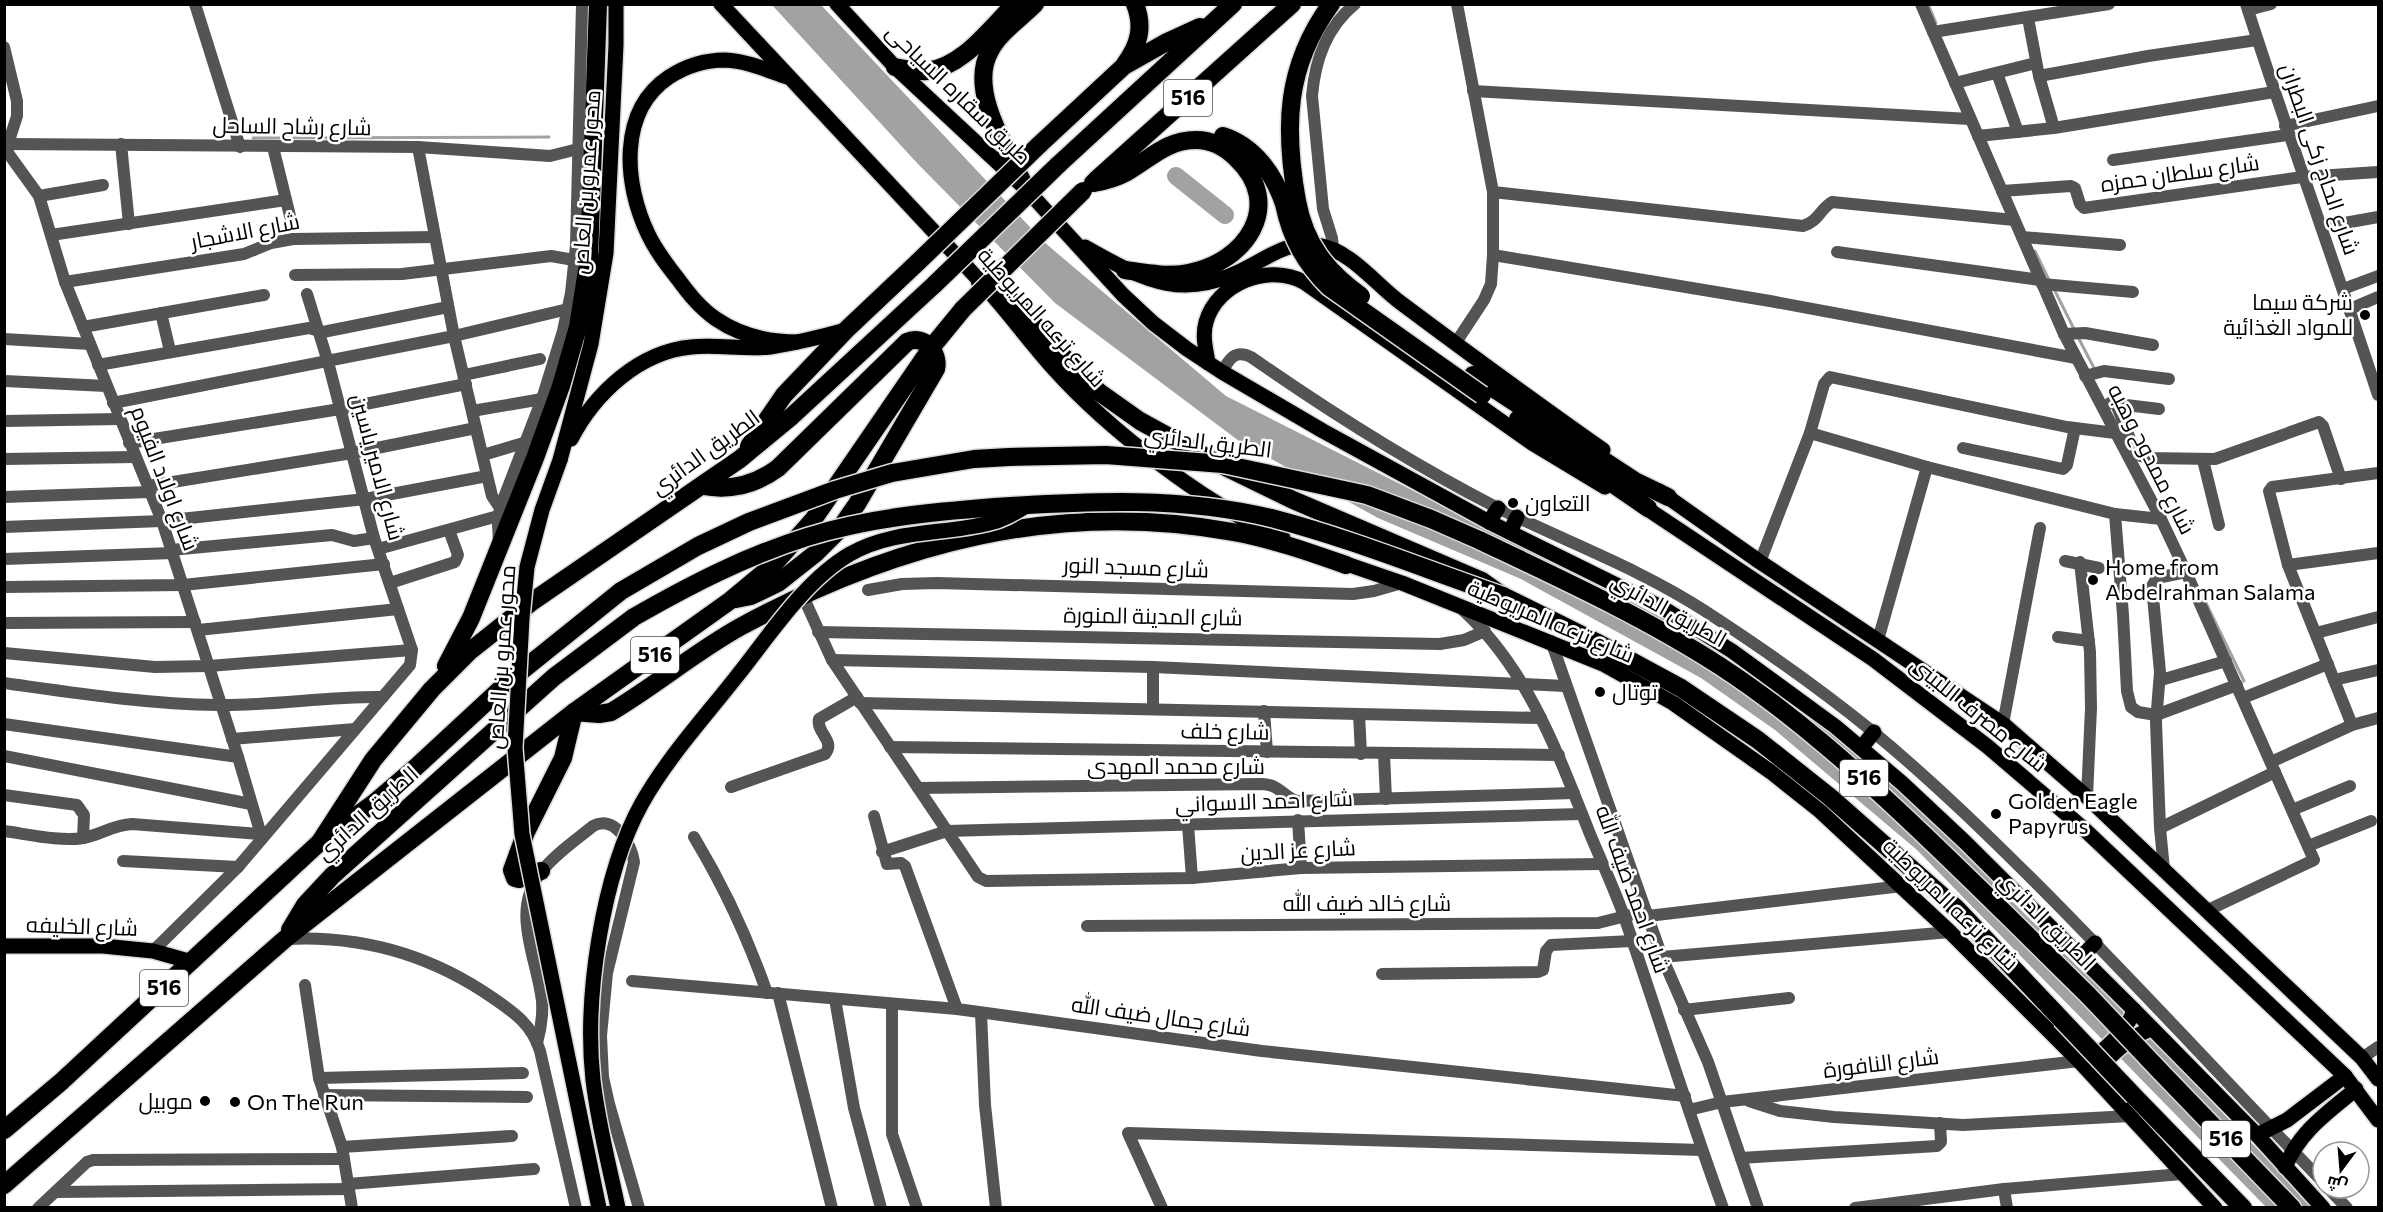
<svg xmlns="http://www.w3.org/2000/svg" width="2383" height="1212" viewBox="0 0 2383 1212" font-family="Commissioner,Cairo,sans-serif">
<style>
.water{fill:#a2a2a2}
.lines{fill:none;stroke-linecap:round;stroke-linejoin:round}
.stream{stroke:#a2a2a2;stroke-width:3}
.river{stroke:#a2a2a2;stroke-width:18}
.major-casing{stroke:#dbdbdb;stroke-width:18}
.highway-casing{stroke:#dbdbdb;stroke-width:21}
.minor{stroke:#545454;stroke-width:12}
.major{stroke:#000;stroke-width:15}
.highway{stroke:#000;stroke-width:18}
.major-bridge-casing{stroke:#dbdbdb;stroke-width:18;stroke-linecap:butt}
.highway-bridge-casing{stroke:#dbdbdb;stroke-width:21;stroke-linecap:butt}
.major-bridge{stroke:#000;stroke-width:15}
.highway-bridge{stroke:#000;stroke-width:18}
.poi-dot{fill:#000;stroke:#fff;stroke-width:2}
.labels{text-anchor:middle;stroke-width:5;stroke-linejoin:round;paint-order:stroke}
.shield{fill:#fff;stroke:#4c4c4c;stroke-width:1.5}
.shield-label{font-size:21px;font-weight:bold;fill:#000}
.street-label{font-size:22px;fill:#000;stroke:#fff}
.poi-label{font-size:22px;fill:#000;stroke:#fff;text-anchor:start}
</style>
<rect width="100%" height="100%" fill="#fff"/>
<!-- water -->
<polygon class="water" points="772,5 821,5 1044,242 1226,396 1568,569 1678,621 1742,658 1856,749 2005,886 2313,1207 2266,1207 1917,850 1775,730 1701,678 1521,579 1378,518 1239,441 1055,303 917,163"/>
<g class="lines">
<!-- stream -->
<g class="stream">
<polyline points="1928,4 1936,23"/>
<polyline points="253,138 549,137"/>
<polyline points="2035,251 2049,280"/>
<polyline points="2054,289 2075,331"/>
<polyline points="2078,337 2094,368"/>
<polyline points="2205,601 2244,681"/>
</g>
<!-- river -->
<polyline class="river" points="1176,176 1225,215"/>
<!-- major casing -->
<g class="major-casing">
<g id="major">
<path d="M721,4C807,96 893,187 978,279C1005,308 1028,340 1054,369C1109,430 1208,507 1283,538"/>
<polyline points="837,4 895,67 1026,189 1123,295 1153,323 1187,349 1222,372 1323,431 1489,522 1663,608 1732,651 1836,727 1902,783 1965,842 2134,1010 2257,1135 2323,1208"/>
<path d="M787,77C767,70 747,61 725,60C705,60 686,66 669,77C618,111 624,184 648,234C656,251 667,265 678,279C689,294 700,308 716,319C741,336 767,342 797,342"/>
<path d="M1085,247C1147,282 1185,303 1254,264C1274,253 1293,241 1317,245C1351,250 1375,284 1401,303C1468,353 1535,402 1603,450"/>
<path d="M1208,363C1206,350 1202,336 1206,322C1217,283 1268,263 1304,282L1532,443L1605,487"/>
<path d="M571,439C595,393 639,352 691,347C717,344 744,350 770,347C796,343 821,337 846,330"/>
<polyline points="560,460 591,344 606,253 616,45 616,4"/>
<polyline points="1659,491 1760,562 2003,724 2087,797 2362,1058 2378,1079"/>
<polyline points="1640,504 1873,659 1987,746 2084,829 2345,1076 2378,1120"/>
<polyline points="1489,522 1498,508"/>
<polyline points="1510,532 1517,517"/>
<polyline points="1335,560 1402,583 1603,664 1673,703 1771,772 1820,811 1950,932 2079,1061 2215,1208"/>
<polyline points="1861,748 1874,732"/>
<polyline points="4,946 103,946 153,951 192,962"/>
<polyline points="2081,957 2095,943"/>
<path d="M2085,1061C2102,1055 2129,1027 2134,1010"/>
<path d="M2098,1074C2104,1058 2136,1033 2152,1029"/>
<polyline points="2257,1135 2287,1120 2345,1076"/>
<path d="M2285,1167C2300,1131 2327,1113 2356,1089"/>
</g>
</g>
<!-- highway casing -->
<g class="highway-casing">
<g id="highway">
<path d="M1125,64C1139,45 1144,27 1135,4"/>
<path d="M895,67C905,69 916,72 927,71C963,67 990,28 1015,4"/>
<path d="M1223,136C1254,146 1274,174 1284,204"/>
<polyline points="1039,145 1124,66 1165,43 1200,27"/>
<polyline points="1058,165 1233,4"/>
<polyline points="1096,180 1292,4"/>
<path d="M1093,183C1105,181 1116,178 1127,172C1151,158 1167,140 1196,140C1212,140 1225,147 1236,158C1286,205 1245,263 1188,273C1167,277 1146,273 1125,270"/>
<path d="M1026,189C1009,152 967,91 990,51C999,33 1020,19 1035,4"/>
<path d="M1297,201C1284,128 1285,67 1331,4"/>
<polyline points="980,282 1015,303 1080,375 1099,392 1140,421 1213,461 1293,500 1482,581 1503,596 1596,642 1681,688 1758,740 1830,797 1956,908 2061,1019"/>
<polyline points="1473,375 1635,481 1668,497"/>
<polyline points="1518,419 1648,508"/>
<polyline points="749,446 784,395 846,330 918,262"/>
<path d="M703,486C731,491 755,485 778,468L907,342C924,334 940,353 936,369L857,504L839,530L816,553L778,583L751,596L736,599"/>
<path d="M1479,540C1561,579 1644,617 1720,666C1792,713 1857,771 1919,830C1976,884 2032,940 2088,995"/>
<polyline points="446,666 471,618 535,458 561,386 578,327 589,258 598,4"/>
<polyline points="320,842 373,760 432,689 470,651 533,601 740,459 792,416 935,284"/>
<path d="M541,871L519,879L515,878L512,870L526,832L563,758L574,712L599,714L611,712C655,686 695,652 740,627C893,544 1058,499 1233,532C1272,539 1309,552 1346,565"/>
<polyline points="290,930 305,905 332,876 554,677 634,617"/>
<polyline points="2160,1071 2292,1208"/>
<polyline points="2134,1096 2243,1208"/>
<polyline points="4,1130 62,1081 320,842 374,803 415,768 509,681 621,591"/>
<polyline points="4,1185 285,939 574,712 731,600 774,564 813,520 931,348 963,309"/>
</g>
</g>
<!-- minor -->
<g class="minor">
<polyline points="195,4 240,147"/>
<polyline points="1921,4 2064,334 2161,519 2186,572 2314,860 2208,910"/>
<path d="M2246,4C2288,135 2335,264 2378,395"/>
<polyline points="2248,10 2271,4"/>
<polyline points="2028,18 2039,76 2054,128"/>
<polyline points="1933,32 2109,4"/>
<polyline points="4,47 17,101 17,116 8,144 8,153 39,196 65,282 162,521 238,757 262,838"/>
<polyline points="1997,73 2018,132"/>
<polyline points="2039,76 2148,56 2257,40"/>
<polyline points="1955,83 2036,63"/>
<polyline points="1473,91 1970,119"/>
<polyline points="2285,126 2378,106"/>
<polyline points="1978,136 2054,128 2274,92"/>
<polyline points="4,144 418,147 550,156 578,149"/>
<polyline points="121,144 129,224"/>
<polyline points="273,147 290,216"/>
<polyline points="418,147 454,336 492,496 500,508"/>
<polyline points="2113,160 2288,135"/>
<polyline points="2002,191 2071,186 2075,188 2080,204 2084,208 2302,177 2378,172"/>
<path d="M1493,192L1803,226C1819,221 1819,210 1832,202L2014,220"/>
<polyline points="39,196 103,185"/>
<polyline points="2322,227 2378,217"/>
<polyline points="51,235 286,200"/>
<polyline points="2022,237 2120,245"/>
<path d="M1333,249L1332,238L1323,209L1312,96C1315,60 1326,28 1355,4"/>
<polyline points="1837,252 2040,280"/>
<polyline points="1493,255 1770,301 2076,358"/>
<polyline points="295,275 402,274 551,256 574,260"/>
<polyline points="65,282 244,254 271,243 293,239 435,237"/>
<polyline points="2042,284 2133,292"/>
<polyline points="2343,289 2378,276"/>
<polyline points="2350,309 2378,297"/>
<polyline points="161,313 170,351"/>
<polyline points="83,327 264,295"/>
<polyline points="2064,334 2085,333 2153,345"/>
<polyline points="4,339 90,344"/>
<polyline points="1455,344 1484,300 1491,284 1493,255 1493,192 1457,4"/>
<polyline points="98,365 309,328 323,332 448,307"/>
<path d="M1222,372C1229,359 1235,349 1251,357C1330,412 1410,463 1496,507C1566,542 1639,568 1705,611C1762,648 1819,688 1872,731C1934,782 1991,838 2048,895C2141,989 2231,1087 2323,1182"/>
<polyline points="464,375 540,359"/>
<polyline points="2085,376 2104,371 2169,379"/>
<polyline points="5,381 106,386"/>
<polyline points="113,403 454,336 568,309"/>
<polyline points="2110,403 2159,409"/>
<polyline points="2116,404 2136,454 2146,458 2215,459 2319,422 2323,426 2341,479"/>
<polyline points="472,411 542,399"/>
<polyline points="4,421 120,419"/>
<polyline points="1810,433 1927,467 2115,514 2161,519"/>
<polyline points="129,443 340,409 466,384"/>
<polyline points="1963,448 2063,469 2067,465 2075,428"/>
<polyline points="483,455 527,442"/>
<polyline points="4,459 135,457"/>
<polyline points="2203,460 2219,525"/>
<polyline points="148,486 352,453 476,428"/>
<polyline points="4,497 150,492"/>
<polyline points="2115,514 2123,615 2127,691 2131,707 2138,712 2156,715 2237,685"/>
<polyline points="4,527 162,521 365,499 487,476"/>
<polyline points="499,543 498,524 500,508 542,399 563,331 571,293 576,245 582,4"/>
<polyline points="378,549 498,516"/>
<polyline points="171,550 332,535 354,541 374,538"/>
<polyline points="4,559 173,553"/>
<polyline points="2065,561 2099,568"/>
<polyline points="1760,562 1810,433 1824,384 1830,377 2067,427 2115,433"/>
<polyline points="2080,562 2090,652 2091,708 2087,797"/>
<polyline points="2288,565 2378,553"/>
<polyline points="390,583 455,562 458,555 449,530"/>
<polyline points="4,587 183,585 384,564"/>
<polyline points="868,590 902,584 937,583 1353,594 1374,591 1402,583"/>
<polyline points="802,594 832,660 978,877 986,881 1192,878 1301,868 1602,864"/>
<path d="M1464,611C1529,671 1558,754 1590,834C1602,863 1615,890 1625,919C1658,1015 1688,1112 1723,1208"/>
<polyline points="4,623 195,622"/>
<polyline points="198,630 398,609"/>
<polyline points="818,632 1440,644 1464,640 1485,631"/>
<polyline points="2316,633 2378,617"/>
<polyline points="2058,637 2089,641"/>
<polyline points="1878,640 1927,467"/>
<polyline points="1551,641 1662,957 1708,1062 1758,1208"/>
<polyline points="4,653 155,667 209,666 412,650"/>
<polyline points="832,660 1153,667 1565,686"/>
<polyline points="2161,680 2226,661"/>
<polyline points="2334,680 2378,670"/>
<path d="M4,683C76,693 146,704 218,705C273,706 328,696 383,697"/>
<polyline points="2243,698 2328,664"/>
<polyline points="860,703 1541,718"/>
<polyline points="1153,709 1153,667"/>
<polyline points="1264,711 1267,752"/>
<polyline points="1359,714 1361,754"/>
<polyline points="4,724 238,757"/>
<polyline points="2003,724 2040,528"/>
<polyline points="2352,725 2288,565 2269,491 2272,487 2378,473"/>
<polyline points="232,739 355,729"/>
<polyline points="890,747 1559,755"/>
<polyline points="1384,754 1386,799"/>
<polyline points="4,756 251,804"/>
<polyline points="2271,762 2352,725 2378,718"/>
<path d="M731,787L825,754C836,741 816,733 819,719L857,697"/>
<path d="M918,788L1262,784C1281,785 1282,796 1297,801L1574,793"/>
<polyline points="4,795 77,805 84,815 83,838"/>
<polyline points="2292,810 2350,786"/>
<polyline points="874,816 887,864 901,863 905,866 957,1009"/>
<polyline points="1298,820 1301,868"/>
<polyline points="1188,825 1192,878"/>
<polyline points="2160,828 2275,772"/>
<path d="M4,831C27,834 61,842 83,838C101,835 112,825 132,824L259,834"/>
<path d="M694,837C724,887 748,938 767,993"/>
<polyline points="2308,846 2371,821"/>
<polyline points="882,852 947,831 1582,814"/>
<polyline points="123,861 238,867"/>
<polyline points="2164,869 2160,828 2156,722 2160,672 2152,586 2157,578 2186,572"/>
<polyline points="1648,916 1902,886"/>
<polyline points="1087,926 1598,923 1646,911"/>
<path d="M286,939C362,935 431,955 493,998C515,1013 532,1025 540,1051L576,1208"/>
<polyline points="153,951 238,867 410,665 412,650 374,538 328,362 307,294"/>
<polyline points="1662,957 1950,932"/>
<polyline points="1382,974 1538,972 1543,970 1546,951 1551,945 1632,941"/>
<polyline points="632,981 957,1009 1262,1051 1685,1096"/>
<polyline points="305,985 319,1078 342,1147 352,1208"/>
<polyline points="778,993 832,1208"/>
<polyline points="835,999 854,1108 881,1208"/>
<polyline points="892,1004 892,1134 917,1208"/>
<polyline points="1684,1010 1789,998"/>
<polyline points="981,1013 985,1105 996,1208"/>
<path d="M537,1043C541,1029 543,1016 542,1001C537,958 510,911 541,872C555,854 576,840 593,826C614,814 632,844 634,862L607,973L601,1036L603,1077L609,1104L639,1208"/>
<polyline points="2362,1058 2378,1047"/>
<polyline points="319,1078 523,1073"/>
<polyline points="324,1095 527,1097"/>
<polyline points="1749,1101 1780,1111 1834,1117 1963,1125 2130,1116"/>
<polyline points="1689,1110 1722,1102 2079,1061"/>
<polyline points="342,1147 512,1136"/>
<polyline points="1741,1158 1937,1146 1941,1142 1940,1123"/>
<polyline points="348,1184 534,1169"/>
<polyline points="2328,1188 2347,1208"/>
<polyline points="2004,1189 2007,1208"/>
<polyline points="56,1192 349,1189"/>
<polyline points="38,1208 87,1162 93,1160 344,1159"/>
<polyline points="1162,1208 1128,1133 1702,1150"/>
<polyline points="1855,1208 2004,1189 2182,1174"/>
</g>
<!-- major -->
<use href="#major" class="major"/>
<!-- highway -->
<use href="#highway" class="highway"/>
<!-- major-bridge casing -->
<g class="major-bridge-casing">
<g id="major-bridge">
<polyline points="560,460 542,510 527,567 522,618 515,748 522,834 599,1208"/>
<path d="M618,1208C609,1165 598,1123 593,1080C584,998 602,875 642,803C668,757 705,717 737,676C769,636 805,580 850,554C894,529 942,535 990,523C1004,520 1016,512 1028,505"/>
</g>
</g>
<!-- highway-bridge casing -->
<g class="highway-bridge-casing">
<g id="highway-bridge">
<path d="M1297,201C1305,244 1326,271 1361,296"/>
<path d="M1284,204C1291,238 1305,263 1329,287L1482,395"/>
<polyline points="918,262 1039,145"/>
<polyline points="935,284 1058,165"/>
<polyline points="963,309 1083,191"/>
<polyline points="621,591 698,546 749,522 835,490 892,473 974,459 1009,457 1106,455 1223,464 1367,495 1431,519 1479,540"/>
<path d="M634,617C690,585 746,556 807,537C867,518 932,512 995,507C1088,501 1184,496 1275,519C1352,539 1427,570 1503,596"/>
<polyline points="2088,995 2160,1071"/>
<polyline points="2061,1019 2134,1096"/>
</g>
</g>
<!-- major-bridge -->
<use href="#major-bridge" class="major-bridge"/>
<!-- highway-bridge -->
<use href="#highway-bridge" class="highway-bridge"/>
</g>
<!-- markers -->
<g class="poi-dot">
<circle cx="2365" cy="315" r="6"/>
<circle cx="1513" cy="503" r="6"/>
<circle cx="2093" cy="580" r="6"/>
<circle cx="1600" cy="692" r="6"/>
<circle cx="1996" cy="814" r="6"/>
<circle cx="205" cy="1101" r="6"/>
<circle cx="235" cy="1102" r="6"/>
</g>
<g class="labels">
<!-- shield labels -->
<g class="shield">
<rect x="1164" y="80" width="48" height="36" rx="4.5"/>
<rect x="631" y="637" width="48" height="36" rx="4.5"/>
<rect x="1840" y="760" width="48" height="36" rx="4.5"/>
<rect x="140" y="970" width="48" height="36" rx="4.5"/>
<rect x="2202" y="1121" width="48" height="36" rx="4.5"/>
</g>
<g class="shield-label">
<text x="1188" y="105">516</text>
<text x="655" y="662">516</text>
<text x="1864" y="785">516</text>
<text x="164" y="995">516</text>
<text x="2226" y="1146">516</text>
</g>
<!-- street labels -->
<g class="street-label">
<text transform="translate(959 94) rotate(44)" y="8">طريق سقاره السياحى</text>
<text transform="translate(292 126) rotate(1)" y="8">شارع رشاح الساحل</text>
<text transform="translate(2320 159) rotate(71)" y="8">شارع الحاج زكى البطران</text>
<text transform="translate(2180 173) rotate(-8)" y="8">شارع سلطان حمزه</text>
<text transform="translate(586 182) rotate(-86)" y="8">محور عمرو بن العاص</text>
<text transform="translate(245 231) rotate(-11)" y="8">شارع الاشجار</text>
<text transform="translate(1042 317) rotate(48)" y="8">شارع ترعه المريوطية</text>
<text transform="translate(1208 442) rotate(7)" y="8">الطريق الدائري</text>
<text transform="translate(705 452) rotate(-36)" y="8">الطريق الدائري</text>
<text transform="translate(2152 459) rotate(63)" y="8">شارع ممدوح وهبه</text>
<text transform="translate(378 467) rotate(75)" y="8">شارع الامير ياسين</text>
<text transform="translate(165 478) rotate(69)" y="8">شارع اولاد الفيوم</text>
<text transform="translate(1136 567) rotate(2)" y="8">شارع مسجد النور</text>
<text transform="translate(1669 610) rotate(29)" y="8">الطريق الدائري</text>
<text transform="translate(1153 616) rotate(1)" y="8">شارع المدينة المنورة</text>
<text transform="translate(1551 621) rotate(23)" y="8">شارع ترعه المريوطية</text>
<text transform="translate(501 657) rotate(-86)" y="8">محور عمرو بن العاص</text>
<text transform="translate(1979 714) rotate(39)" y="8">شارع مصرف اللبينى</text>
<text transform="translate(1225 731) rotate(1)" y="8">شارع خلف</text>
<text x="1176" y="774">شارع محمد المهدى</text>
<text transform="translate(1264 801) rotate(-2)" y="8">شارع احمد الاسواني</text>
<text transform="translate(367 813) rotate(-42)" y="8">الطريق الدائري</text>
<text transform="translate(1298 850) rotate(-3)" y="8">شارع عز الدين</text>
<text transform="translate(1633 889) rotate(70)" y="8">شارع احمد ضيف الله</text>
<text x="1367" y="911">شارع خالد ضيف الله</text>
<text transform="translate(1951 904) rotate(44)" y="8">شارع ترعه المريوطية</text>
<text transform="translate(2047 921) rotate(45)" y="8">الطريق الدائري</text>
<text transform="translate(82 926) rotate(2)" y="8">شارع الخليفه</text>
<text transform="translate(1161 1016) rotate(8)" y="8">شارع جمال ضيف الله</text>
<text transform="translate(1881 1063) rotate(-7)" y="8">شارع النافورة</text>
</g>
<!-- poi labels -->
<g class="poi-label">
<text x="2353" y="310" text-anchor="end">شركة سيما<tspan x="2353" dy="25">للمواد الغذائية</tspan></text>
<text x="1525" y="511">التعاون</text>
<text x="2105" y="575">Home from<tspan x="2105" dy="25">Abdelrahman Salama</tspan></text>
<text x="1612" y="700">توتال</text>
<text x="2008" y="809">Golden Eagle<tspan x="2008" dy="25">Papyrus</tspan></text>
<text x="193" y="1109" text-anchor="end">موبيل</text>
<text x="247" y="1110">On The Run</text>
</g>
</g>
<!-- border -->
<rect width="2383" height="1212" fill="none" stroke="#000000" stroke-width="12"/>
<!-- north arrow -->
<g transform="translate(2341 1170) rotate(196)"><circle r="28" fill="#ffffff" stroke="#999999" stroke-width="1.5"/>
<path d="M0-4.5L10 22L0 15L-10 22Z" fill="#000000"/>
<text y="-9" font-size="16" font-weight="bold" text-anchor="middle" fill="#000000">ش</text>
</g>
</svg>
